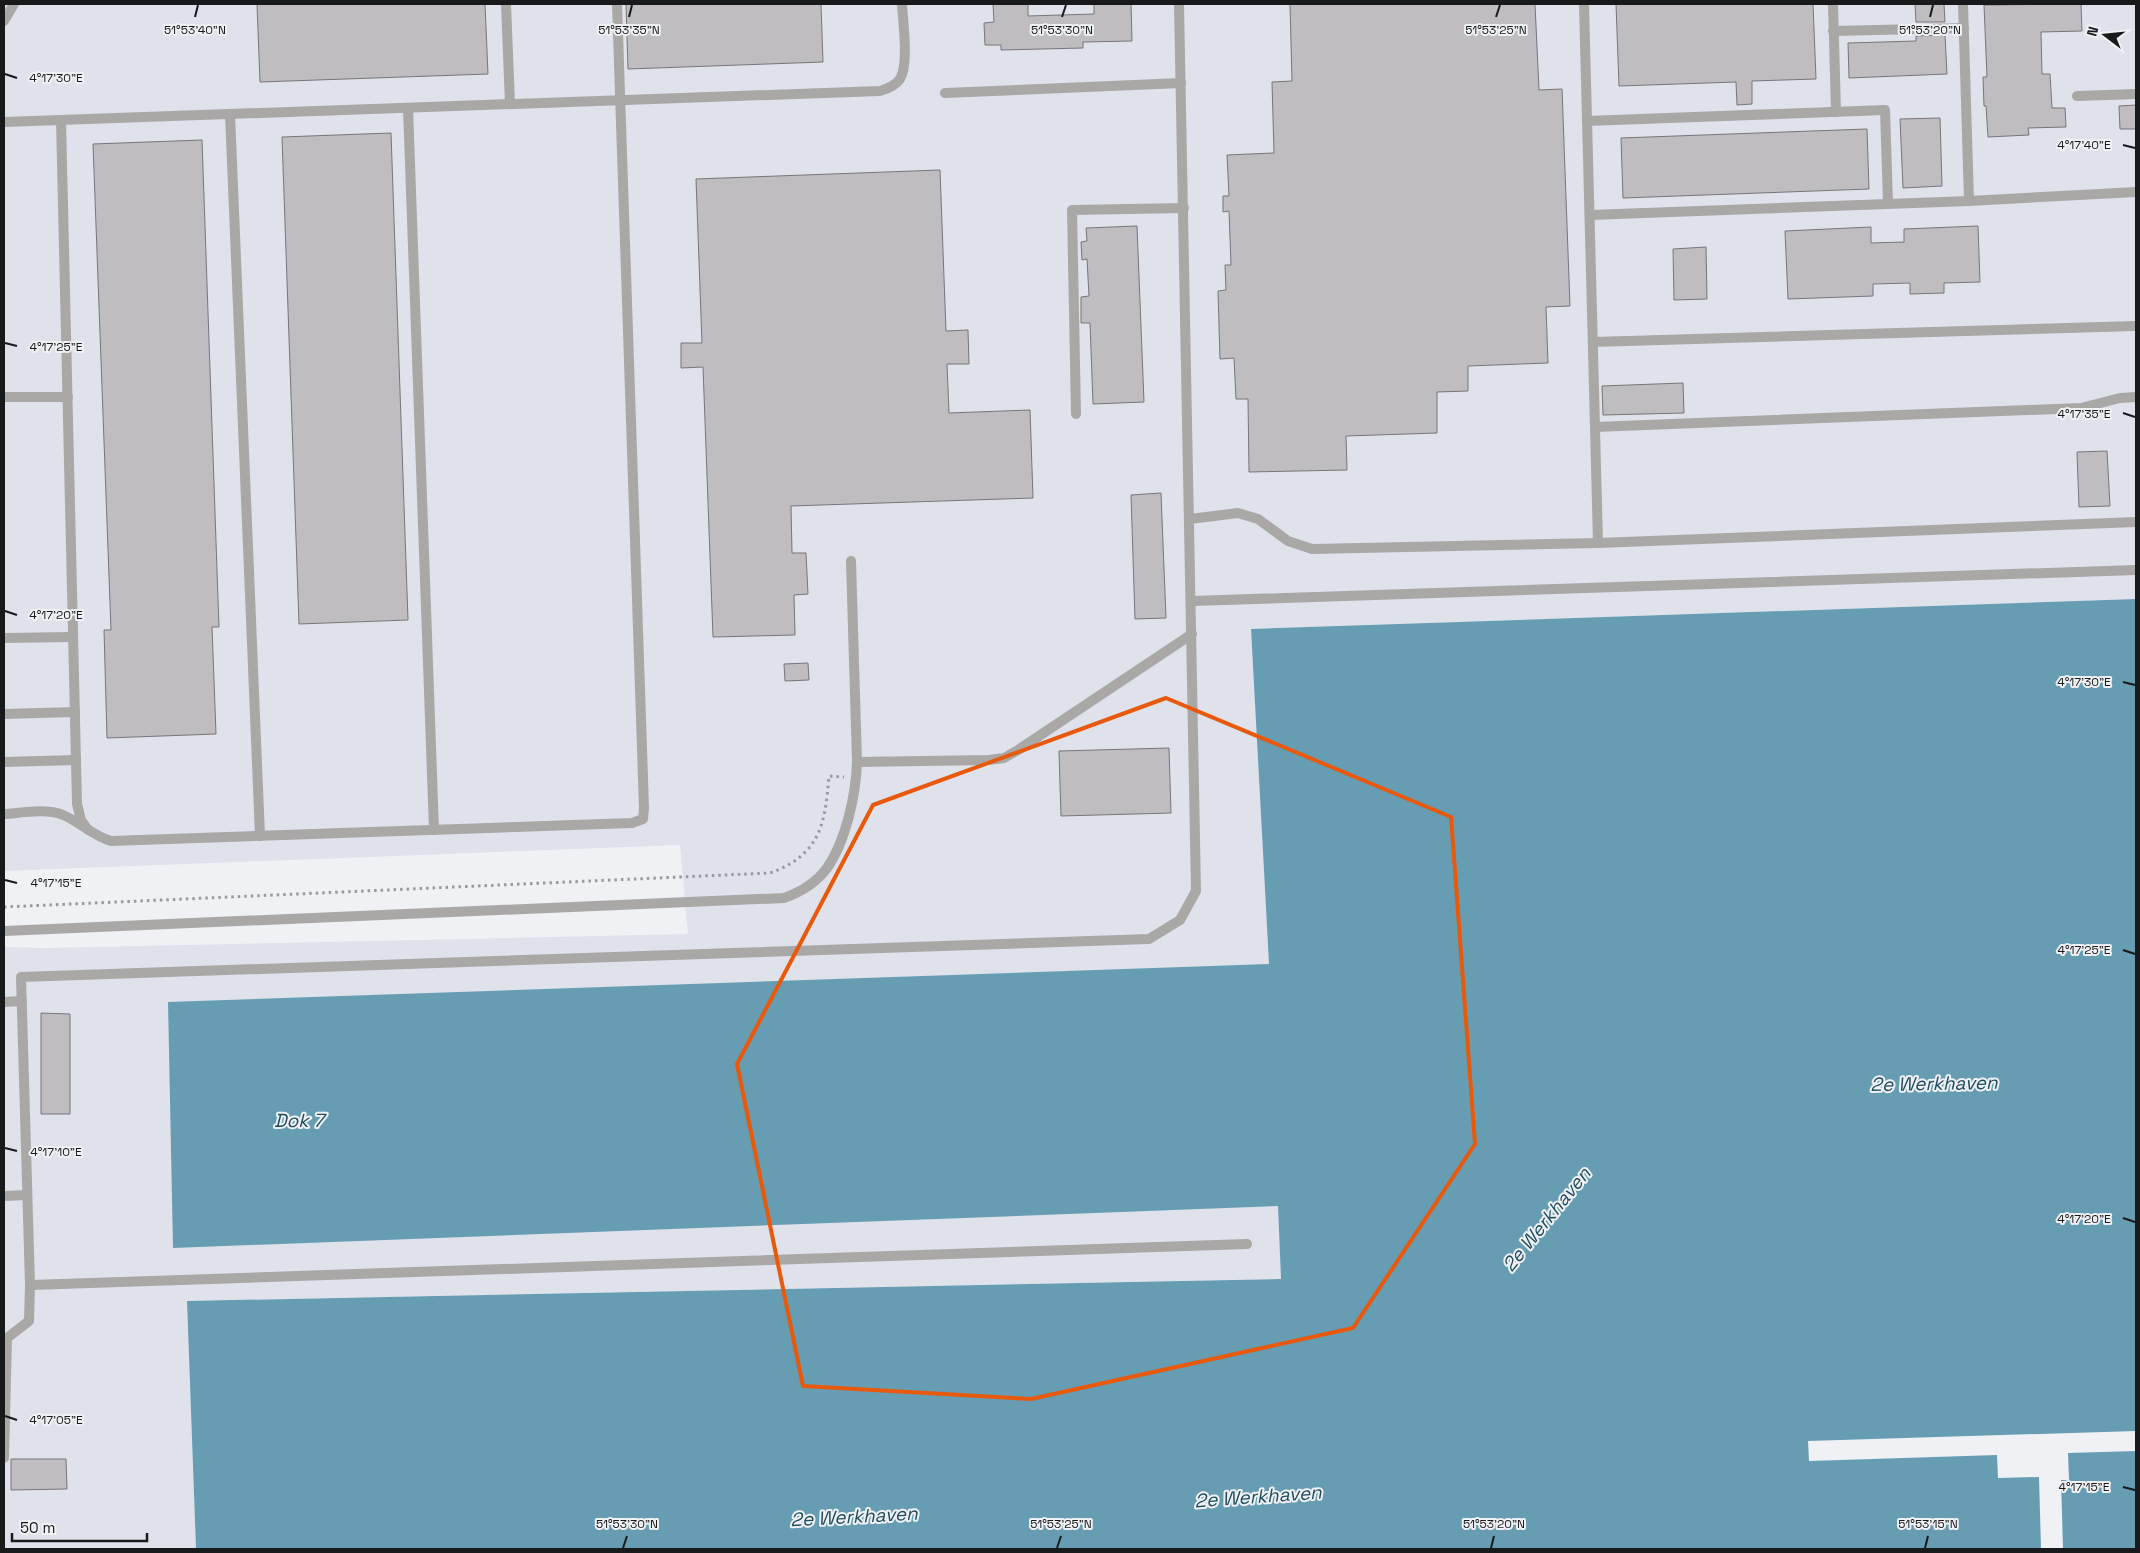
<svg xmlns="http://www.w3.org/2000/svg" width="2140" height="1553" viewBox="0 0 2140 1553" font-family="'Space Grotesk',sans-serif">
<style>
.built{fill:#dfe2eb}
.water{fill:#669db3}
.pier{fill:#f0f1f5}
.building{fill:#bfbdbf;stroke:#777577}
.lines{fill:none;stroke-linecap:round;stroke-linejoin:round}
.path{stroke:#999a9d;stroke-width:3;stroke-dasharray:2.5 4;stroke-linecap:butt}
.lane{stroke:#a9a8a7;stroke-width:10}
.marked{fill:none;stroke:#e8590c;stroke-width:4;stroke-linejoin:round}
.ticks{fill:none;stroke:#18191a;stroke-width:2}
.labels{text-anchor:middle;stroke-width:4;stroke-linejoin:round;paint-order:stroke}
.water-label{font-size:19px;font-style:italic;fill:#1d4c5d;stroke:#f0f1f5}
.ticks-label{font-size:12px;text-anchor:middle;fill:#18191a;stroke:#f0f1f5;stroke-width:4;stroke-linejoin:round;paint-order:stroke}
</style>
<rect width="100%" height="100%" fill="#f0f1f5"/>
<!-- built -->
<polygon class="built" points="4,4 2136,4 2136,599 1251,629 1269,964 1281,1279 187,1301 196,1549 4,1549 4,947 46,948 688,934 680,845 4,871"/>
<!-- water -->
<polygon class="water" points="2136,599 2136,1549 196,1549 187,1301 1281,1279 1278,1206 173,1248 168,1002 1269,964 1251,629"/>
<!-- pier -->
<polygon class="pier" points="2136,1431 2136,1451 2068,1453 2069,1480 2061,1480 2063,1549 2041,1549 2039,1477 1998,1478 1997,1455 1809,1461 1808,1441"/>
<!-- building -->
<g class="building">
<polygon points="257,4 485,4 488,74 260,82"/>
<polygon points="626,4 821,4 823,62 628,69"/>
<polygon points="993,4 1028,4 1028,16 1094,14 1094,4 1131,4 1132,41 1083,42 1083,48 1001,50 1001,45 985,45 984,23 994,22"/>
<polygon points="1290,4 1535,4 1539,90 1562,89 1570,306 1546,307 1548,363 1468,366 1468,391 1437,392 1437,433 1346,436 1347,470 1249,472 1248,399 1236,399 1234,358 1220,359 1218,291 1226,290 1225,265 1231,265 1229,211 1223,212 1223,196 1229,196 1227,155 1274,153 1272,82 1292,81"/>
<polygon points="1616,4 1813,4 1816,79 1752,81 1752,104 1737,105 1736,82 1619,86"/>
<polygon points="1915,4 1944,4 1945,22 1916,22"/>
<polygon points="2081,4 2082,31 2041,32 2042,74 2050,74 2052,108 2065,108 2066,127 2028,128 2029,135 1988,137 1986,106 1984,106 1983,77 1987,77 1984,5"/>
<polygon points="1945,35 1947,74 1849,78 1848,43 1916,41 1916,36"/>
<polygon points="2136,105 2136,129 2120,129 2119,106"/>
<polygon points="1940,118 1942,186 1903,188 1900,119"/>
<polygon points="1867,129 1869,189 1623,198 1621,138"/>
<polygon points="391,133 408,620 299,624 282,137"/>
<polygon points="202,140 219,627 212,627 216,734 107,738 104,630 111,630 93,144"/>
<polygon points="940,170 946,331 968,330 969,364 947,364 949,413 1030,410 1033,498 791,506 792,553 806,553 808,594 794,595 795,635 713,637 703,367 681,368 681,343 702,343 696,179"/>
<polygon points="1137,226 1144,402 1093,404 1090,323 1081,323 1081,297 1089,296 1087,259 1082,260 1081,242 1087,241 1086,228"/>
<polygon points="1978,226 1980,282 1944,283 1944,293 1910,294 1910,283 1873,284 1873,296 1788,299 1785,231 1871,227 1871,243 1904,242 1904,229"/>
<polygon points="1706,247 1707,299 1674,300 1673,249"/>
<polygon points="1683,383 1684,413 1603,415 1602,386"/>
<polygon points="2107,451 2110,506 2079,507 2077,452"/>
<polygon points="1161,493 1166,618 1135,619 1131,495"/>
<polygon points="808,663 809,680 785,681 784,664"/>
<polygon points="1169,748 1171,813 1061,816 1059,751"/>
<polygon points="41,1013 70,1014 70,1114 41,1114"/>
<polygon points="11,1459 66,1459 67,1489 11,1490"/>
</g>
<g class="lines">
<!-- path -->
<path class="path" d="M4,907L770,873C820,855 825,825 829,776L844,777"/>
<!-- lane -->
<g class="lane">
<polyline points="506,4 510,104"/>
<polyline points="1584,4 1598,543"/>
<polyline points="1833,4 1836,112"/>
<polyline points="1963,4 1969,201"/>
<polyline points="4,21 14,4"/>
<polyline points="1833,31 1964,28"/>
<polyline points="945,93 1181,83"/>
<polyline points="2077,96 2136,94"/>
<polyline points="408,108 434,830"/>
<polyline points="230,114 260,836"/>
<polyline points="61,120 77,804 81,820 88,830"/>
<polyline points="1587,121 1885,110 1888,203"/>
<path d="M4,122L880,91C887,89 895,86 900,79C909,64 903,23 902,4"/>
<polyline points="1590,215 1969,201 2136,192"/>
<polyline points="1593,342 2136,326"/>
<polyline points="4,397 68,397"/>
<polyline points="1076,414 1072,210 1184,208"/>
<polyline points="1595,427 2081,408 2120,398 2136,397"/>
<polyline points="1190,519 1238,513 1258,519 1288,541 1312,549 1598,543 2136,522"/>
<polyline points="851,561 857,762"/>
<polyline points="1192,601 2136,570"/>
<polyline points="4,638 73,637"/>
<polyline points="4,714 75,712"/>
<polyline points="4,762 76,760"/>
<path d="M4,814C21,813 46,808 63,815C80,822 93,836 111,841L632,823L643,819L644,808L617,4"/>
<path d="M4,931L784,898C801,892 816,883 827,868C846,841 856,794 857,762L989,760L1004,758L1018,750L1192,634"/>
<polyline points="4,1002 22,1001"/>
<polyline points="4,1196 27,1195"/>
<polyline points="30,1285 1247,1244"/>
<polyline points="4,1458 7,1338 29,1321 30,1285 21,977 1149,939 1180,920 1196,891 1179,4"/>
</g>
</g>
<!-- marked area -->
<path class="marked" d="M1166,698L1451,817L1475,1144L1353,1328L1031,1399L803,1386L737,1064L873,805Z"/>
<!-- ticks -->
<path class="ticks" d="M195,17L198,5M629,17L632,5M1062,17L1066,5M1496,17L1500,5M1930,17L1933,5M5,74L17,78M2123,145L2135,148M5,343L17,346M2123,413L2135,417M5,611L17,615M2123,682L2135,685M5,880L17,883M2123,950L2135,954M5,1148L17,1151M2123,1218L2135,1222M5,1416L17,1420M2123,1487L2135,1490M623,1548L627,1536M1057,1548L1061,1536M1491,1548L1494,1536M1925,1548L1928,1536"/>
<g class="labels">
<!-- water labels -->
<g class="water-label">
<text transform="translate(1934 1083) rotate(-1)" y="7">2e Werkhaven</text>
<text x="299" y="1127">Dok 7</text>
<text transform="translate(1546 1219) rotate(-51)" y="7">2e Werkhaven</text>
<text transform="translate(1258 1496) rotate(-4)" y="7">2e Werkhaven</text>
<text transform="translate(854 1516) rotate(-3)" y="7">2e Werkhaven</text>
</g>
</g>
<g class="ticks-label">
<text x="195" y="34">51°53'40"N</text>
<text x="629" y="34">51°53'35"N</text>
<text x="1062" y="34">51°53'30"N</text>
<text x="1496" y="34">51°53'25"N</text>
<text x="1930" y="34">51°53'20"N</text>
<text x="56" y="82">4°17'30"E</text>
<text x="2084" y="149">4°17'40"E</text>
<text x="56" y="351">4°17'25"E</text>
<text x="2084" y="418">4°17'35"E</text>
<text x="56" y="619">4°17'20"E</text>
<text x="2084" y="686">4°17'30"E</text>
<text x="56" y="887">4°17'15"E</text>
<text x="2084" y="954">4°17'25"E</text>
<text x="56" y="1156">4°17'10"E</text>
<text x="2084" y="1223">4°17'20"E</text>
<text x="56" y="1424">4°17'05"E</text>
<text x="2084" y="1491">4°17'15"E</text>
<text x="627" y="1528">51°53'30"N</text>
<text x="1061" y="1528">51°53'25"N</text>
<text x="1494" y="1528">51°53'20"N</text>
<text x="1928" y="1528">51°53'15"N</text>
</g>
<!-- border -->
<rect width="2140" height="1553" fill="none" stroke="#18191a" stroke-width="10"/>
<!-- north arrow -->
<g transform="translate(2105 35) rotate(286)" stroke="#f0f1f5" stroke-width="4" paint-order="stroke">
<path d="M0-4L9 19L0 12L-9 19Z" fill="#18191a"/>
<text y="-8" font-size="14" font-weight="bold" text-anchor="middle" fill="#18191a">N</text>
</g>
<!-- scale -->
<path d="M12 1533v8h135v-8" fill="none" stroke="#18191a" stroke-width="2.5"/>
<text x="20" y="1533" font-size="15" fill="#18191a" stroke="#f0f1f5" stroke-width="4" paint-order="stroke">50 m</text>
</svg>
